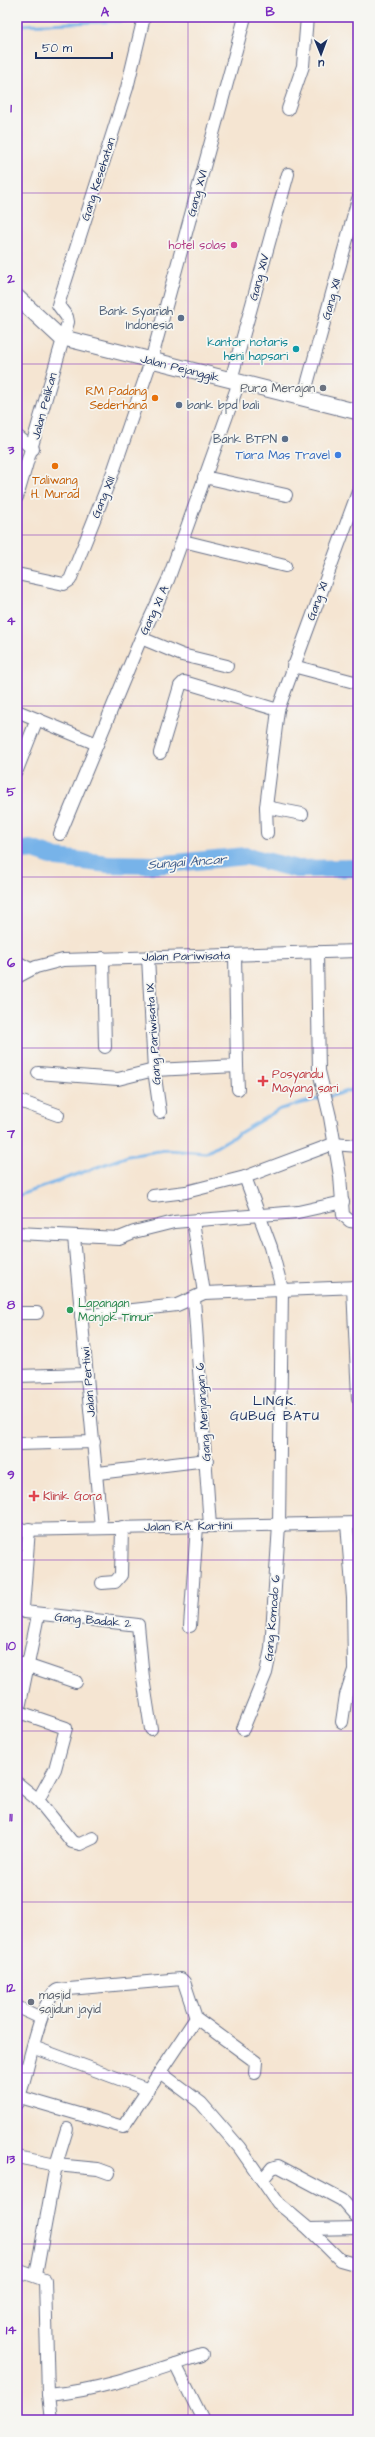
<svg xmlns="http://www.w3.org/2000/svg" width="375" height="2437" viewBox="0 0 375 2437" font-family="'Architects Daughter',sans-serif">
<style>
.lines{fill:none;stroke-linecap:round;stroke-linejoin:round}
.stream{stroke:#77b3e9;stroke-width:3}
.river{stroke:#77b3e9;stroke-width:18}
.minor-casing{stroke:#676f87;stroke-width:14}
.major-casing{stroke:#676f87;stroke-width:17}
.minor{stroke:#fff;stroke-width:12}
.major{stroke:#fff;stroke-width:15}
.grid{fill:none;stroke:#7b2cbf;stroke-width:1;stroke-opacity:0.55}
.hotel-dot{fill:#d1479c;stroke:#f6f6f2;stroke-width:1.5}
.service-dot{fill:#5c6f8a;stroke:#f6f6f2;stroke-width:1.5}
.culture-dot{fill:#0f9aa8;stroke:#f6f6f2;stroke-width:1.5}
.worship-dot{fill:#6b7280;stroke:#f6f6f2;stroke-width:1.5}
.food-dot{fill:#e8710a;stroke:#f6f6f2;stroke-width:1.5}
.shop-dot{fill:#3f7fe0;stroke:#f6f6f2;stroke-width:1.5}
.health-dot{fill:#e0444e;stroke:#f6f6f2;stroke-width:1.5}
.leisure-dot{fill:#2e9e5b;stroke:#f6f6f2;stroke-width:1.5}
.labels{text-anchor:middle;stroke-width:3.5;stroke-linejoin:round;paint-order:stroke}
.street-label{font-size:12px;fill:#1b2f5e;stroke:#f6f6f2}
.hotel-label{font-size:12px;fill:#b23c85;stroke:#f6f6f2;text-anchor:end}
.service-label{font-size:12px;fill:#4e5e75;stroke:#f6f6f2;text-anchor:end}
.culture-label{font-size:12px;fill:#0d838f;stroke:#f6f6f2;text-anchor:end}
.worship-label{font-size:12px;fill:#5b616d;stroke:#f6f6f2;text-anchor:end}
.food-label{font-size:12px;fill:#c56008;stroke:#f6f6f2;text-anchor:end}
.shop-label{font-size:12px;fill:#366cbe;stroke:#f6f6f2;text-anchor:end}
.health-label{font-size:12px;fill:#be3a42;stroke:#f6f6f2;text-anchor:start}
.leisure-label{font-size:12px;fill:#27864d;stroke:#f6f6f2;text-anchor:start}
.water-label{font-size:13px;font-style:italic;fill:#375788;stroke:#f6f6f2}
.neighbourhood-label{font-size:13px;letter-spacing:1px;fill:#1b2f5e;stroke:#f6f6f2}
.neatline{fill:none;stroke:#7b2cbf;stroke-width:1.5}
.grid-label{font-size:13px;text-anchor:middle;font-weight:bold;fill:#7b2cbf}
</style>
<rect width="100%" height="100%" fill="#f6f6f2"/>
<filter id="ink" filterUnits="userSpaceOnUse"><feTurbulence type="fractalNoise" baseFrequency=".025" numOctaves="2"/><feDisplacementMap in="SourceGraphic" scale="8" xChannelSelector="R" yChannelSelector="G"/><feConvolveMatrix kernelMatrix="1 2 1 2 8 2 1 2 1" color-interpolation-filters="sRGB"/></filter>
<filter id="wash" filterUnits="userSpaceOnUse"><feTurbulence type="fractalNoise" baseFrequency=".012" numOctaves="4" result="noise"/><feDisplacementMap in="SourceGraphic" scale="16" xChannelSelector="R" yChannelSelector="G"/><feGaussianBlur stdDeviation="0.9" result="paint"/><feColorMatrix in="noise" values="0 0 0 0 0 0 0 0 0 0 0 0 0 0 0 0 0 1.4 0 .05"/><feComposite in="paint" operator="in"/></filter>
<g filter="url(#wash)">
<rect width="100%" height="100%" fill="#f5e5d2"/>
<g class="lines">
<!-- stream -->
<g class="stream">
<polyline points="17,25 126,21"/>
<polyline points="328,1097 358,1088"/>
<polyline points="17,1196 128,1156 165,1150 206,1153 280,1109 322,1098"/>
</g>
<!-- river -->
<polyline class="river" points="17,851 31,849 57,858 108,864 155,865 246,856 297,869 358,868"/>
</g>
</g>
<g filter="url(#ink)">
<g class="lines">
<!-- minor casing -->
<g class="minor-casing">
<g id="minor">
<polyline points="288,109 303,66 307,17"/>
<polyline points="231,380 288,174"/>
<polyline points="303,399 358,199"/>
<polyline points="17,436 33,449"/>
<polyline points="204,477 286,495"/>
<polyline points="17,497 68,322 67,317 58,305 127,88 144,17"/>
<polyline points="183,541 285,566"/>
<polyline points="17,574 64,584 70,580 113,472 151,361 245,17"/>
<polyline points="141,638 182,655 227,666"/>
<polyline points="293,666 358,683"/>
<polyline points="17,711 97,744"/>
<polyline points="160,753 180,686 184,682 278,710"/>
<polyline points="17,770 37,719"/>
<polyline points="266,807 302,814"/>
<polyline points="267,833 266,807 278,710 358,492"/>
<polyline points="60,834 141,638 168,580 239,382"/>
<polyline points="317,952 319,1071 330,1117 340,1176 343,1215 350,1221 358,1222"/>
<polyline points="148,957 154,1070 160,1112"/>
<polyline points="103,958 105,1047"/>
<polyline points="17,962 30,969"/>
<polyline points="17,977 36,967 63,960 358,951"/>
<polyline points="237,1066 238,1089"/>
<polyline points="38,1073 118,1079 154,1070 237,1066 235,955"/>
<polyline points="17,1100 58,1115"/>
<polyline points="153,1196 186,1192 245,1177 333,1144 358,1146"/>
<polyline points="193,1221 204,1293"/>
<polyline points="17,1233 119,1238 134,1232 174,1222 298,1212 343,1202"/>
<polyline points="74,1237 101,1527"/>
<polyline points="353,1287 358,1398"/>
<polyline points="194,1299 210,1526"/>
<polyline points="17,1313 37,1313"/>
<polyline points="81,1316 177,1305 204,1293 358,1287"/>
<polyline points="17,1376 87,1374"/>
<polyline points="17,1444 94,1442"/>
<polyline points="98,1473 207,1460"/>
<polyline points="29,1529 23,1608 25,1612 138,1625 143,1678 151,1729"/>
<polyline points="17,1530 358,1523"/>
<polyline points="102,1583 115,1582 121,1575 122,1527"/>
<polyline points="190,1626 197,1526"/>
<polyline points="17,1662 76,1682"/>
<polyline points="19,1712 66,1728 55,1769 38,1800"/>
<polyline points="17,1718 38,1615"/>
<polyline points="342,1722 346,1695 354,1670 353,1598 347,1524"/>
<polyline points="243,1729 266,1673 271,1649 279,1525 282,1289 271,1247 245,1177"/>
<polyline points="17,1783 38,1800 72,1842 80,1844 93,1838"/>
<polyline points="17,2007 41,2018"/>
<polyline points="33,2047 149,2090"/>
<polyline points="161,2073 201,2103 239,2147 278,2203 309,2229 340,2260 358,2265"/>
<polyline points="20,2097 123,2127 196,2018"/>
<path d="M17,2103C26,2083 40,1996 58,1990L181,1979L184,1982L196,2018L256,2062L255,2073"/>
<polyline points="67,2129 56,2165 98,2169 109,2173"/>
<polyline points="17,2157 56,2165 36,2275"/>
<polyline points="262,2180 272,2168 278,2166 342,2200 358,2218"/>
<polyline points="309,2229 358,2228"/>
<polyline points="17,2270 45,2280 48,2395 51,2420"/>
<polyline points="175,2364 203,2420"/>
<path d="M48,2395C102,2390 151,2372 202,2355"/>
</g>
</g>
<!-- major casing -->
<g class="major-casing">
<polyline id="major" points="17,297 60,337 358,412"/>
</g>
<!-- minor -->
<use href="#minor" class="minor"/>
<!-- major -->
<use href="#major" class="major"/>
</g>
</g>
<!-- grid -->
<path class="grid" d="M188,17V2420M17,193H358M17,364H358M17,535H358M17,706H358M17,877H358M17,1048H358M17,1218H358M17,1389H358M17,1560H358M17,1731H358M17,1902H358M17,2073H358M17,2244H358"/>
<!-- markers -->
<circle class="hotel-dot" cx="234" cy="245" r="4"/>
<g class="service-dot">
<circle cx="181" cy="318" r="4"/>
<circle cx="179" cy="405" r="4"/>
<circle cx="285" cy="439" r="4"/>
</g>
<circle class="culture-dot" cx="296" cy="349" r="4"/>
<g class="worship-dot">
<circle cx="323" cy="388" r="4"/>
<circle cx="31" cy="2002" r="4"/>
</g>
<g class="food-dot">
<circle cx="155" cy="398" r="4"/>
<circle cx="55" cy="466" r="4"/>
</g>
<circle class="shop-dot" cx="338" cy="455" r="4"/>
<g class="health-dot">
<path d="M261 1075h4v4h4v4h-4v4h-4v-4h-4v-4h4z"/>
<path d="M32 1490h4v4h4v4h-4v4h-4v-4h-4v-4h4z"/>
</g>
<circle class="leisure-dot" cx="70" cy="1310" r="4"/>
<g class="labels">
<!-- street labels -->
<g class="street-label">
<text transform="translate(98 179) rotate(-72)" y="4">Gang Kesehatan</text>
<text transform="translate(197 193) rotate(-75)" y="4">Gang XVI</text>
<text transform="translate(259 277) rotate(-75)" y="4">Gang XIV</text>
<text transform="translate(331 299) rotate(-75)" y="4">Gang XII</text>
<text transform="translate(180 368) rotate(14)" y="4">Jalan Pejanggik</text>
<text transform="translate(44 406) rotate(-75)" y="4">Jalan Pelikan</text>
<text transform="translate(103 497) rotate(-68)" y="4">Gang XIII</text>
<text transform="translate(317 601) rotate(-70)" y="4">Gang XI</text>
<text transform="translate(154 610) rotate(-65)" y="4">Gang XI A</text>
<text transform="translate(186 956) rotate(-1)" y="4">Jalan Pariwisata</text>
<text transform="translate(153 1034) rotate(-94)" y="4">Gang Pariwisata IX</text>
<text transform="translate(88 1382) rotate(-95)" y="4">Jalan Pertiwi</text>
<text transform="translate(203 1412) rotate(-94)" y="4">Gang Menjangan 6</text>
<text transform="translate(188 1526) rotate(-1)" y="4">Jalan RA. Kartini</text>
<text transform="translate(272 1618) rotate(-85)" y="4">Gang Komodo 6</text>
<text transform="translate(93 1620) rotate(5)" y="4">Gang Badak 2</text>
</g>
<!-- hotel labels -->
<g class="hotel-label">
<text x="226" y="249">hotel solas</text>
</g>
<!-- service labels -->
<g class="service-label">
<text x="173" y="315">Bank Syariah<tspan x="173" dy="14">Indonesia</tspan></text>
<text x="187" y="409" text-anchor="start">bank bpd bali</text>
<text x="277" y="443">Bank BTPN</text>
</g>
<!-- culture labels -->
<g class="culture-label">
<text x="288" y="346">kantor notaris<tspan x="288" dy="14">heni hapsari</tspan></text>
</g>
<!-- worship labels -->
<g class="worship-label">
<text x="315" y="392">Pura Merajan</text>
<text x="39" y="1999" text-anchor="start">masjid<tspan x="39" dy="14">sajidun jayid</tspan></text>
</g>
<!-- food labels -->
<g class="food-label">
<text x="147" y="395">RM Padang<tspan x="147" dy="14">Sederhana</tspan></text>
<text x="55" y="484" text-anchor="middle">Taliwang<tspan x="55" dy="14">H. Murad</tspan></text>
</g>
<!-- shop labels -->
<g class="shop-label">
<text x="330" y="459">Tiara Mas Travel</text>
</g>
<!-- health labels -->
<g class="health-label">
<text x="272" y="1078">Posyandu<tspan x="272" dy="14">Mayang sari</tspan></text>
<text x="43" y="1500">Klinik Gora</text>
</g>
<!-- leisure labels -->
<g class="leisure-label">
<text x="78" y="1307">Lapangan<tspan x="78" dy="14">Monjok Timur</tspan></text>
</g>
<!-- water labels -->
<g class="water-label">
<text transform="translate(187 861) rotate(-4)" y="5">Sungai Ancar</text>
</g>
<!-- neighbourhood labels -->
<g class="neighbourhood-label">
<text x="275" y="1405">LINGK.<tspan x="275" dy="15">GUBUG BATU</tspan></text>
</g>
</g>
<!-- margin -->
<rect width="375" height="2437" fill="none" stroke="#f6f6f2" stroke-width="44"/>
<!-- north arrow -->
<g transform="translate(321 54) rotate(179)" stroke="#f6f6f2" stroke-width="3" paint-order="stroke">
<path d="M0-3L7 15L0 10L-7 15Z" fill="#1b2f5e"/>
<text y="-6" font-size="11" font-weight="bold" text-anchor="middle" fill="#1b2f5e">U</text>
</g>
<!-- scale -->
<path d="M36 52v6h76v-6" fill="none" stroke="#1b2f5e" stroke-width="2"/>
<text x="42" y="52" font-size="12" fill="#1b2f5e" stroke="#f6f6f2" stroke-width="3" paint-order="stroke">50 m</text>
<rect x="22" y="22" width="331" height="2393" class="neatline"/>
<g class="grid-label">
<text x="105" y="16">A</text>
<text x="270" y="16">B</text>
<text x="11" y="112">1</text>
<text x="11" y="283">2</text>
<text x="11" y="454">3</text>
<text x="11" y="625">4</text>
<text x="11" y="796">5</text>
<text x="11" y="967">6</text>
<text x="11" y="1138">7</text>
<text x="11" y="1309">8</text>
<text x="11" y="1479">9</text>
<text x="11" y="1650">10</text>
<text x="11" y="1821">11</text>
<text x="11" y="1992">12</text>
<text x="11" y="2163">13</text>
<text x="11" y="2334">14</text>
</g>
</svg>
